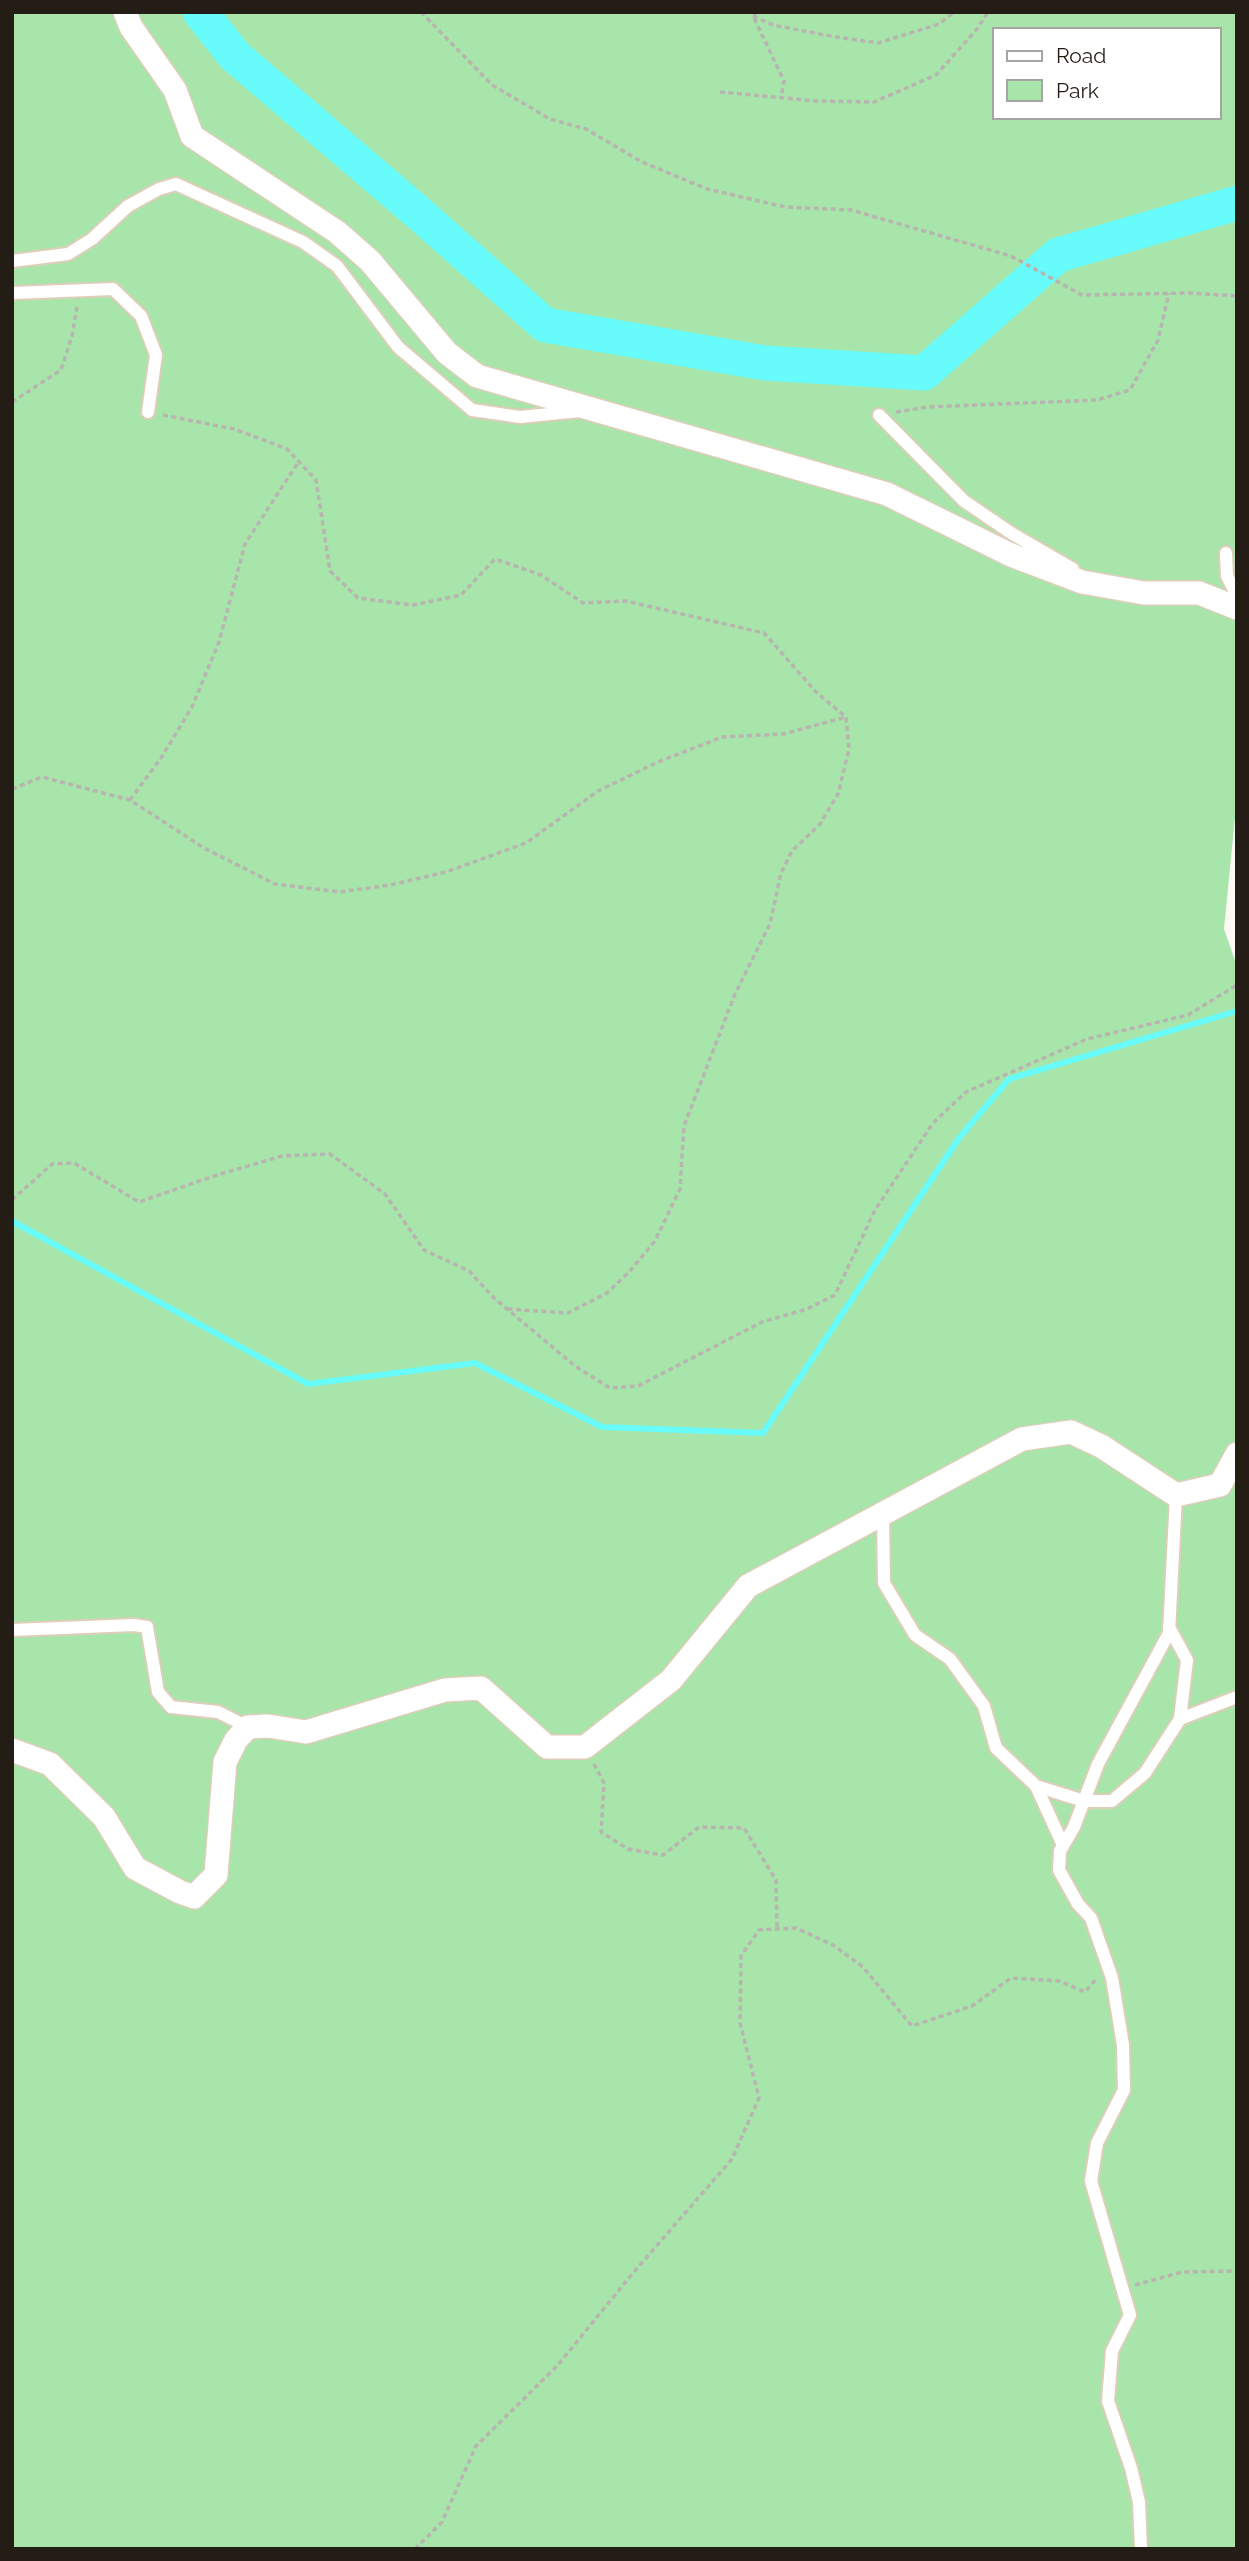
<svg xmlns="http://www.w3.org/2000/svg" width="1249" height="2561" viewBox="0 0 1249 2561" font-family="Raleway,sans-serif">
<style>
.green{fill:#a7e5aa;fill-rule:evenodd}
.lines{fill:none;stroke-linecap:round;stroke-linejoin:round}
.stream{stroke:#68fbfc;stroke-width:6}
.river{stroke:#68fbfc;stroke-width:35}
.service-casing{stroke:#deceb9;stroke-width:16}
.minor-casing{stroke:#deceb9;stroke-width:26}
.path{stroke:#b8b4af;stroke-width:3.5;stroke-dasharray:5 3.5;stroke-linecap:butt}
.service{stroke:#fff;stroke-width:12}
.minor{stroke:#fff;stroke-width:23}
</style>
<rect width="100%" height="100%" fill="#fdfaf6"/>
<!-- green -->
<path class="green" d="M12,12H1237V797L1224,929L1237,966V2549H12ZM995,30H1219V117H995Z"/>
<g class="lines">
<!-- stream -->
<polyline class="stream" points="12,1221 308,1384 475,1363 602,1427 763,1433 959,1138 1009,1079 1237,1011"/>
<!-- river -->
<polyline class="river" points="200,12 235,56 422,216 545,325 765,363 924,373 1058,255 1237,203"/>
<!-- service casing -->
<g class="service-casing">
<g id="service">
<polyline points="12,261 68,254 92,239 128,206 159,189 176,184 303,242 337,266 398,347 472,410 520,417 580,411"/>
<polyline points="12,293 113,289 141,316 156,355 148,412"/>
<polyline points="879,415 964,501 1011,533 1073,569"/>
<polyline points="1226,553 1227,576 1237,596"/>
<polyline points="883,1514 884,1583 915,1635 950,1659 984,1706 996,1748 1036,1786 1084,1801 1112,1801 1145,1773 1180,1719 1187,1660 1169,1627"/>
<polyline points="12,1630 134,1625 147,1627 158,1692 171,1707 218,1712 248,1727"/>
<polyline points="1180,1719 1237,1697"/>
<polyline points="1036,1786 1063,1845"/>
<polyline points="1141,2549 1139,2502 1131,2468 1108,2401 1112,2351 1130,2315 1091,2181 1097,2143 1124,2090 1123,2045 1112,1978 1091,1918 1078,1904 1059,1870 1060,1851 1074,1827 1098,1764 1169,1633 1176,1495"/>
</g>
</g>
<!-- minor casing -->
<g class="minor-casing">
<g id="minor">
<polyline points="125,12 131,27 175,90 192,136 337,232 370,261 447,353 477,376 887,494 1011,555 1082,582 1144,593 1199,593 1237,608"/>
<polyline points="12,1750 50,1764 104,1817 135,1868 180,1892 194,1897 216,1875 225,1762 236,1740 248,1727 268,1726 306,1732 445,1690 481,1688 547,1747 585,1747 671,1680 748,1586 1022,1439 1071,1432 1101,1446 1176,1495 1220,1485 1237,1454"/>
</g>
</g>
<!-- path -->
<g class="path">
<polyline points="421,12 492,85 550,119 586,129 642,162 707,189 785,207 851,210 1011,256 1082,295 1190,293 1237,296"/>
<polyline points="757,12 753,16 784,81 781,97"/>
<polyline points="753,16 773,25 830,36 878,43 939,24 954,12"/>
<polyline points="720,92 816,101 874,102 936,75 977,29 988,12"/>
<polyline points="12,402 61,370 72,336 77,306"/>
<polyline points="896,412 928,407 1097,400 1130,390 1158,340 1169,293"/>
<polyline points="163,415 234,429 287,449 316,480 330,571 358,598 413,605 461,595 495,559 541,575 583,603 626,601 764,633 817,693 846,717 849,749 838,794 820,824 792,851 781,873 770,924 735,994 684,1126 680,1189 655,1241 630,1271 607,1293 568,1313 507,1309"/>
<polyline points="12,789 42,777 130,800 204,848 275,884 340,892 390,885 446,872 526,843 598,791 658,762 722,737 783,734 846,717"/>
<polyline points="130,800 161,758 192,707 219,642 245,544 299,461"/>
<polyline points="12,1200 52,1164 74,1163 139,1202 214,1176 282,1156 330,1154 385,1194 424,1250 469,1271 494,1298 575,1366 610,1388 638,1386 762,1322 807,1309 835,1295 875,1210 933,1123 966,1092 1087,1039 1188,1015 1237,985"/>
<polyline points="594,1764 604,1783 601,1832 628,1849 663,1855 699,1827 744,1828 776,1880 777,1929"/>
<polyline points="1135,2285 1182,2272 1237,2271"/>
<polyline points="415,2549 442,2522 476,2446 557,2366 633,2273 732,2159 759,2098 740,2023 741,1956 759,1930 796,1928 833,1945 863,1967 912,2026 972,2006 1011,1978 1059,1981 1085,1992 1096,1979"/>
</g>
<!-- service -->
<use href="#service" class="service"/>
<!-- minor -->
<use href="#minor" class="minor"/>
</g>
<!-- border -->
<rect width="1249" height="2561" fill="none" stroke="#231d15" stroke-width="28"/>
<!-- legend -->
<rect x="993" y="28" width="228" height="91" fill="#ffffff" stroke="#a7a5a1" stroke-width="2"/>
<rect x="1007" y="51" width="35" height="10" fill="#ffffff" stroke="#a7a5a1" stroke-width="2"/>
<text x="1056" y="63" font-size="21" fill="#231d15">Road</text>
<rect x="1007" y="80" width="35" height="21" fill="#a7e5aa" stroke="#a7a5a1" stroke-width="2"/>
<text x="1056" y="98" font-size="21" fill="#231d15">Park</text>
</svg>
